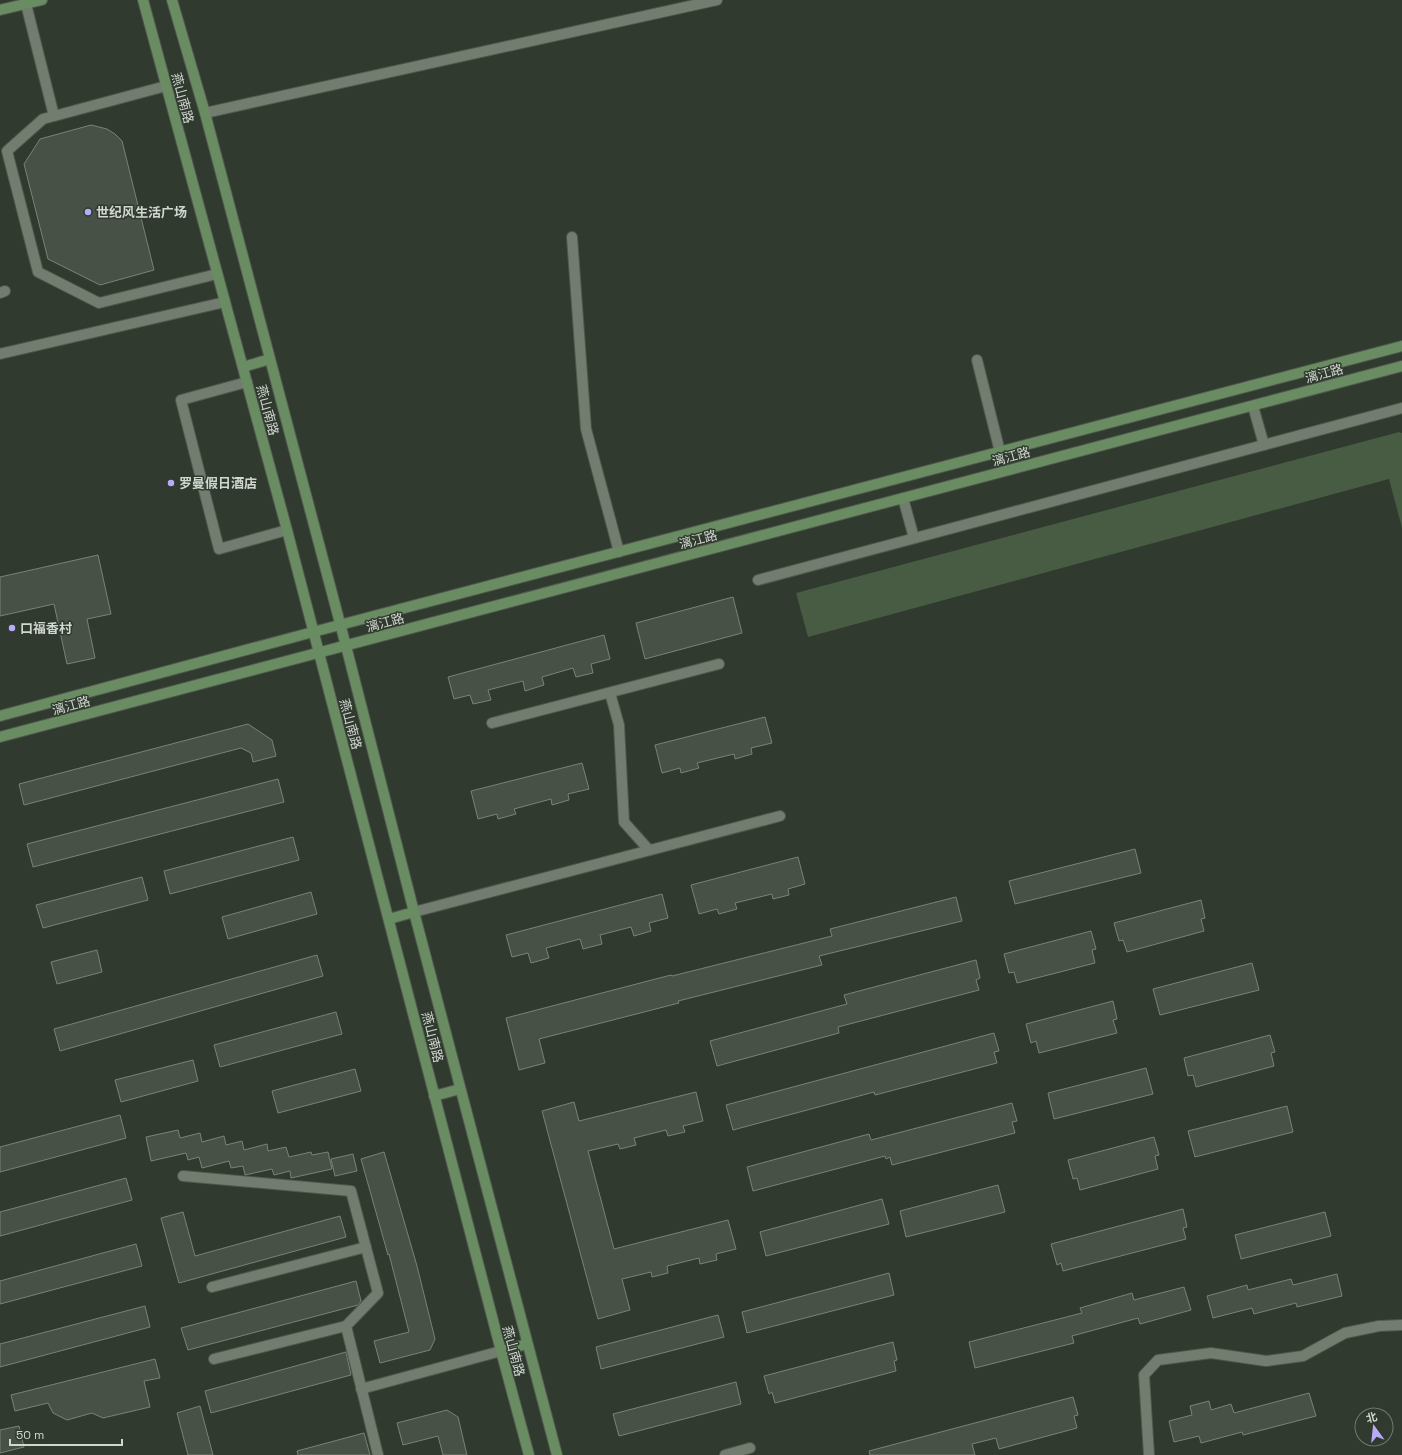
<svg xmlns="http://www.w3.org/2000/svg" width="1402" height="1455" viewBox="0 0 1402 1455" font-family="'Space Grotesk','Noto Sans SC',sans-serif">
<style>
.green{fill:#475c43}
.building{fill:#475145;stroke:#798376}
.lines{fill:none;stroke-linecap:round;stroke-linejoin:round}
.street-casing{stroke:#50584e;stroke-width:12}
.secondary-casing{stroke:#50584e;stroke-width:12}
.street{stroke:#727d70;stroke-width:10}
.secondary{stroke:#698c62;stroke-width:10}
.poi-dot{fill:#b7abf8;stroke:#303a2f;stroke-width:1.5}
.labels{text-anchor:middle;stroke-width:3;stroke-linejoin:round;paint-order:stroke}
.street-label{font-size:13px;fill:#d1d7d0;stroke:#303a2f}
.poi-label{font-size:13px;font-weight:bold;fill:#d1d7d0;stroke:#303a2f;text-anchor:start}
</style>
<rect width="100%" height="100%" fill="#303a2f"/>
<!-- green -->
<polygon class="green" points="1399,432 1402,433 1402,528 1389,479 808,637 796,593"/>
<!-- building -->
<g class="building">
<polygon points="91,125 107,129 115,134 122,141 154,270 100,285 48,259 24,164 40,139"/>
<polygon points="98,555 111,614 87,619 95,658 67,664 54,604 0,616 0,577"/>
<polygon points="733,597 742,633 645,659 636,623"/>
<polygon points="604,635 610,659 591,664 593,673 576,677 573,668 542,677 544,685 525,691 523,681 488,690 491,700 473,704 470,695 454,699 448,677"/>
<polygon points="765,717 772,743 751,748 752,754 735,759 734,754 697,763 699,768 681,773 680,768 662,773 655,745"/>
<polygon points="248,724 272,740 276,756 253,762 251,753 241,748 24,805 19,784"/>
<polygon points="582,763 589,789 568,794 569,800 552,805 551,799 514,809 516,814 498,819 497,814 478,819 471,791"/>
<polygon points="278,779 284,802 33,867 27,844"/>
<polygon points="293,837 299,860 170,894 164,871"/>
<polygon points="1135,849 1141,873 1015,904 1009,881"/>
<polygon points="798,857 805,884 788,889 789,895 773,899 772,894 735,903 737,909 719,914 717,909 699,914 691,885"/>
<polygon points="142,877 148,900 43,928 36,905"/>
<polygon points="311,892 317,914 228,939 222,917"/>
<polygon points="662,894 668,918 649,923 651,931 634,936 631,927 600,935 602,944 583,949 580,939 546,948 549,958 531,963 528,953 512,957 506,935"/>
<polygon points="956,897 962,921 819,956 822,965 678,1001 679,1003 539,1039 545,1063 519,1070 506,1018 671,975 672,976 832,936 830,929"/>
<polygon points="1201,900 1205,918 1201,919 1204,931 1127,952 1123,940 1119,941 1114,923"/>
<polygon points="1091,931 1096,949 1092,950 1095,963 1017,983 1014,972 1009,973 1004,954"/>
<polygon points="97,950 102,972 57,984 51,962"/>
<polygon points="317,955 323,976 60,1051 54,1029"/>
<polygon points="976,960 980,978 976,980 979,990 838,1027 839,1033 717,1066 710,1041 847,1004 844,995"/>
<polygon points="1252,963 1259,990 1160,1015 1153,989"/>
<polygon points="1113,1001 1117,1019 1113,1020 1117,1033 1039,1053 1036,1041 1031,1043 1026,1024"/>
<polygon points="336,1012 342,1034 220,1067 214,1045"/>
<polygon points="994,1033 999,1051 994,1052 997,1063 875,1095 874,1092 733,1130 726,1105"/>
<polygon points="1270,1035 1275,1052 1271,1053 1274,1066 1196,1087 1193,1075 1188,1076 1184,1058"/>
<polygon points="193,1060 198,1081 121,1102 115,1080"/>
<polygon points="1146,1068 1153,1094 1054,1119 1048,1093"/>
<polygon points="355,1069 361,1091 278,1113 272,1091"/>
<polygon points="696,1092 703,1121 683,1126 685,1132 668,1136 666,1130 634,1138 636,1145 620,1149 618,1144 588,1151 614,1249 728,1220 736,1249 716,1254 717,1260 700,1264 699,1258 667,1266 668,1273 652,1277 651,1272 622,1279 630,1310 598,1319 542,1111 574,1102 579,1121"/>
<polygon points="1012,1103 1017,1121 1012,1122 1015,1133 892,1165 890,1157 886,1159 885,1156 753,1191 747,1167 869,1134 871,1140"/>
<polygon points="1287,1106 1293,1132 1195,1157 1188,1131"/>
<polygon points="120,1115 126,1138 0,1172 0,1147"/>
<polygon points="178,1130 180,1138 200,1133 202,1142 224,1136 226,1145 242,1141 244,1150 267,1144 268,1151 286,1147 289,1157 311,1152 312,1155 328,1152 332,1169 291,1178 290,1171 274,1175 272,1169 245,1175 243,1166 231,1168 229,1161 202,1168 199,1157 188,1160 186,1153 151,1161 146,1137"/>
<polygon points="1154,1137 1159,1155 1155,1156 1158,1169 1080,1190 1077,1178 1073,1179 1068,1160"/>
<polygon points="384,1152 417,1266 435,1339 430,1350 380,1363 374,1341 409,1332 389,1254 388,1255 361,1159"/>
<polygon points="353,1154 357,1171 335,1176 331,1159"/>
<polygon points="126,1178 132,1200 0,1236 0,1212"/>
<polygon points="998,1185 1005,1212 906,1237 900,1211"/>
<polygon points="882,1199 889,1224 766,1256 760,1232"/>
<polygon points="1183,1209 1187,1227 1183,1228 1186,1239 1063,1271 1061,1263 1057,1265 1051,1244"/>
<polygon points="183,1212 195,1256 340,1216 346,1237 179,1283 161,1218"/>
<polygon points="1325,1212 1331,1236 1241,1259 1235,1235"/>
<polygon points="136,1244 142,1266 0,1304 0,1281"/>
<polygon points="889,1273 894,1295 747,1333 742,1312"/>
<polygon points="1337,1274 1342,1296 1297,1307 1296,1303 1254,1314 1252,1308 1213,1318 1207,1296 1247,1285 1248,1290 1291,1279 1293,1285"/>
<polygon points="356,1281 361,1301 358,1305 188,1350 181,1328"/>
<polygon points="1184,1287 1191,1310 1140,1324 1138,1318 1072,1336 1074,1343 975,1368 969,1342 1082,1313 1080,1308 1132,1293 1134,1300"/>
<polygon points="145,1306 150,1327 0,1367 0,1344"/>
<polygon points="718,1315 724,1337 601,1369 596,1347"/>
<polygon points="893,1342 897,1360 894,1361 896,1371 775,1403 772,1392 769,1394 764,1376"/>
<polygon points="346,1352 351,1375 211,1413 205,1391"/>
<polygon points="155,1359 160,1378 144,1381 150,1407 103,1418 92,1413 67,1420 53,1413 48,1403 15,1411 11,1395"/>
<polygon points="736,1382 741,1404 619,1436 613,1414"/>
<polygon points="1309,1393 1316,1416 1243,1435 1242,1432 1201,1443 1199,1436 1174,1442 1169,1421 1192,1415 1190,1406 1209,1401 1211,1410 1231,1404 1234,1413"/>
<polygon points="1073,1397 1078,1415 1074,1416 1077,1428 999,1449 996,1438 972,1444 975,1455 870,1455 869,1451"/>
<polygon points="200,1406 213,1455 188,1455 177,1413"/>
<polygon points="447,1410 458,1417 467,1455 443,1455 438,1436 403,1445 397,1423"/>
<polygon points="19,1426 24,1447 0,1453 0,1430"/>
<polygon points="364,1433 370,1455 298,1455 297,1451"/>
</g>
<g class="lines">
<!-- street casing -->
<g class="street-casing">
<g id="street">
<polyline points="26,4 54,116"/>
<polyline points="166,86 43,119 7,151 38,272 99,303 217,274"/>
<polyline points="205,113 717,0"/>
<polyline points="572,237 586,429 619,552"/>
<polyline points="0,293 5,291"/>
<polyline points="0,354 225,302"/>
<polyline points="977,360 1000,452"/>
<polyline points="247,382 181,400 219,549 287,530"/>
<polyline points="1253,406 1264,445"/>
<polyline points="903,498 914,538"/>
<polyline points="758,580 1402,408"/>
<polyline points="610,693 619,725 624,822 649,850"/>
<polyline points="492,723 719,664"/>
<polyline points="414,912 780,816"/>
<polyline points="183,1176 351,1191 378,1293 346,1326 378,1455"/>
<polyline points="212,1287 366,1247"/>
<polyline points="214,1359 346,1326"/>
<polyline points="361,1389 501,1351"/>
<polyline points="725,1455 750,1448"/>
<polyline points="1149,1455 1144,1375 1158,1360 1211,1353 1266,1361 1303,1356 1345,1333 1379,1326 1402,1325"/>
</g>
</g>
<!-- secondary casing -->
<g class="secondary-casing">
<g id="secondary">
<polyline points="143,0 287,530 501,1351 529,1455"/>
<polyline points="172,0 205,113 346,646 414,912 557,1455"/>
<polyline points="0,10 42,0"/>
<polyline points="243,367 270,359"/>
<polyline points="0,716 313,632 1402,346"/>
<polyline points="0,737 1402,366"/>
<polyline points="389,919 414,912"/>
<polyline points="434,1096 460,1089"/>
<polyline points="501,1351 527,1344"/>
</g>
</g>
<!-- street -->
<use href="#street" class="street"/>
<!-- secondary -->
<use href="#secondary" class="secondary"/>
</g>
<!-- markers -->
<g class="poi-dot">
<circle cx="88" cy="212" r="4"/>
<circle cx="171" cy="483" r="4"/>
<circle cx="12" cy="628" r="4"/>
</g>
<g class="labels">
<!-- street labels -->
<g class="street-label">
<text transform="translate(183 98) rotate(75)" y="5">燕山南路</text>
<text transform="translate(1324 373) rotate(-15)" y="5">漓江路</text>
<text transform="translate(268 410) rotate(75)" y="5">燕山南路</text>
<text transform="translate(1011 456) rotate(-15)" y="5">漓江路</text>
<text transform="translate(698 539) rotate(-15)" y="5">漓江路</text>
<text transform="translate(385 622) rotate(-15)" y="5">漓江路</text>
<text transform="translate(71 705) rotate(-15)" y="5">漓江路</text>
<text transform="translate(351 724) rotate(75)" y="5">燕山南路</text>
<text transform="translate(433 1037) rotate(76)" y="5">燕山南路</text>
<text transform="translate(514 1351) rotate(75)" y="5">燕山南路</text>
</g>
<!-- poi labels -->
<g class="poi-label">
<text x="96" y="217">世纪风生活广场</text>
<text x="179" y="488">罗曼假日酒店</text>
<text x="20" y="633">口福香村</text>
</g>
</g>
<!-- north arrow -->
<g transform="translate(1374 1427) rotate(345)"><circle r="19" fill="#303a2f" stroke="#70796f"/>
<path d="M0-3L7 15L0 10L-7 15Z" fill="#b7abf8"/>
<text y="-6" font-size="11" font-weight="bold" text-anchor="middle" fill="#d1d7d0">北</text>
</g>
<!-- scale -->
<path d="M10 1439v6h112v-6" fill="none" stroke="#d1d7d0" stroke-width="2"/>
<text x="16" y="1439" font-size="12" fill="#d1d7d0" stroke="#303a2f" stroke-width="3" paint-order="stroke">50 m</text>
</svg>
